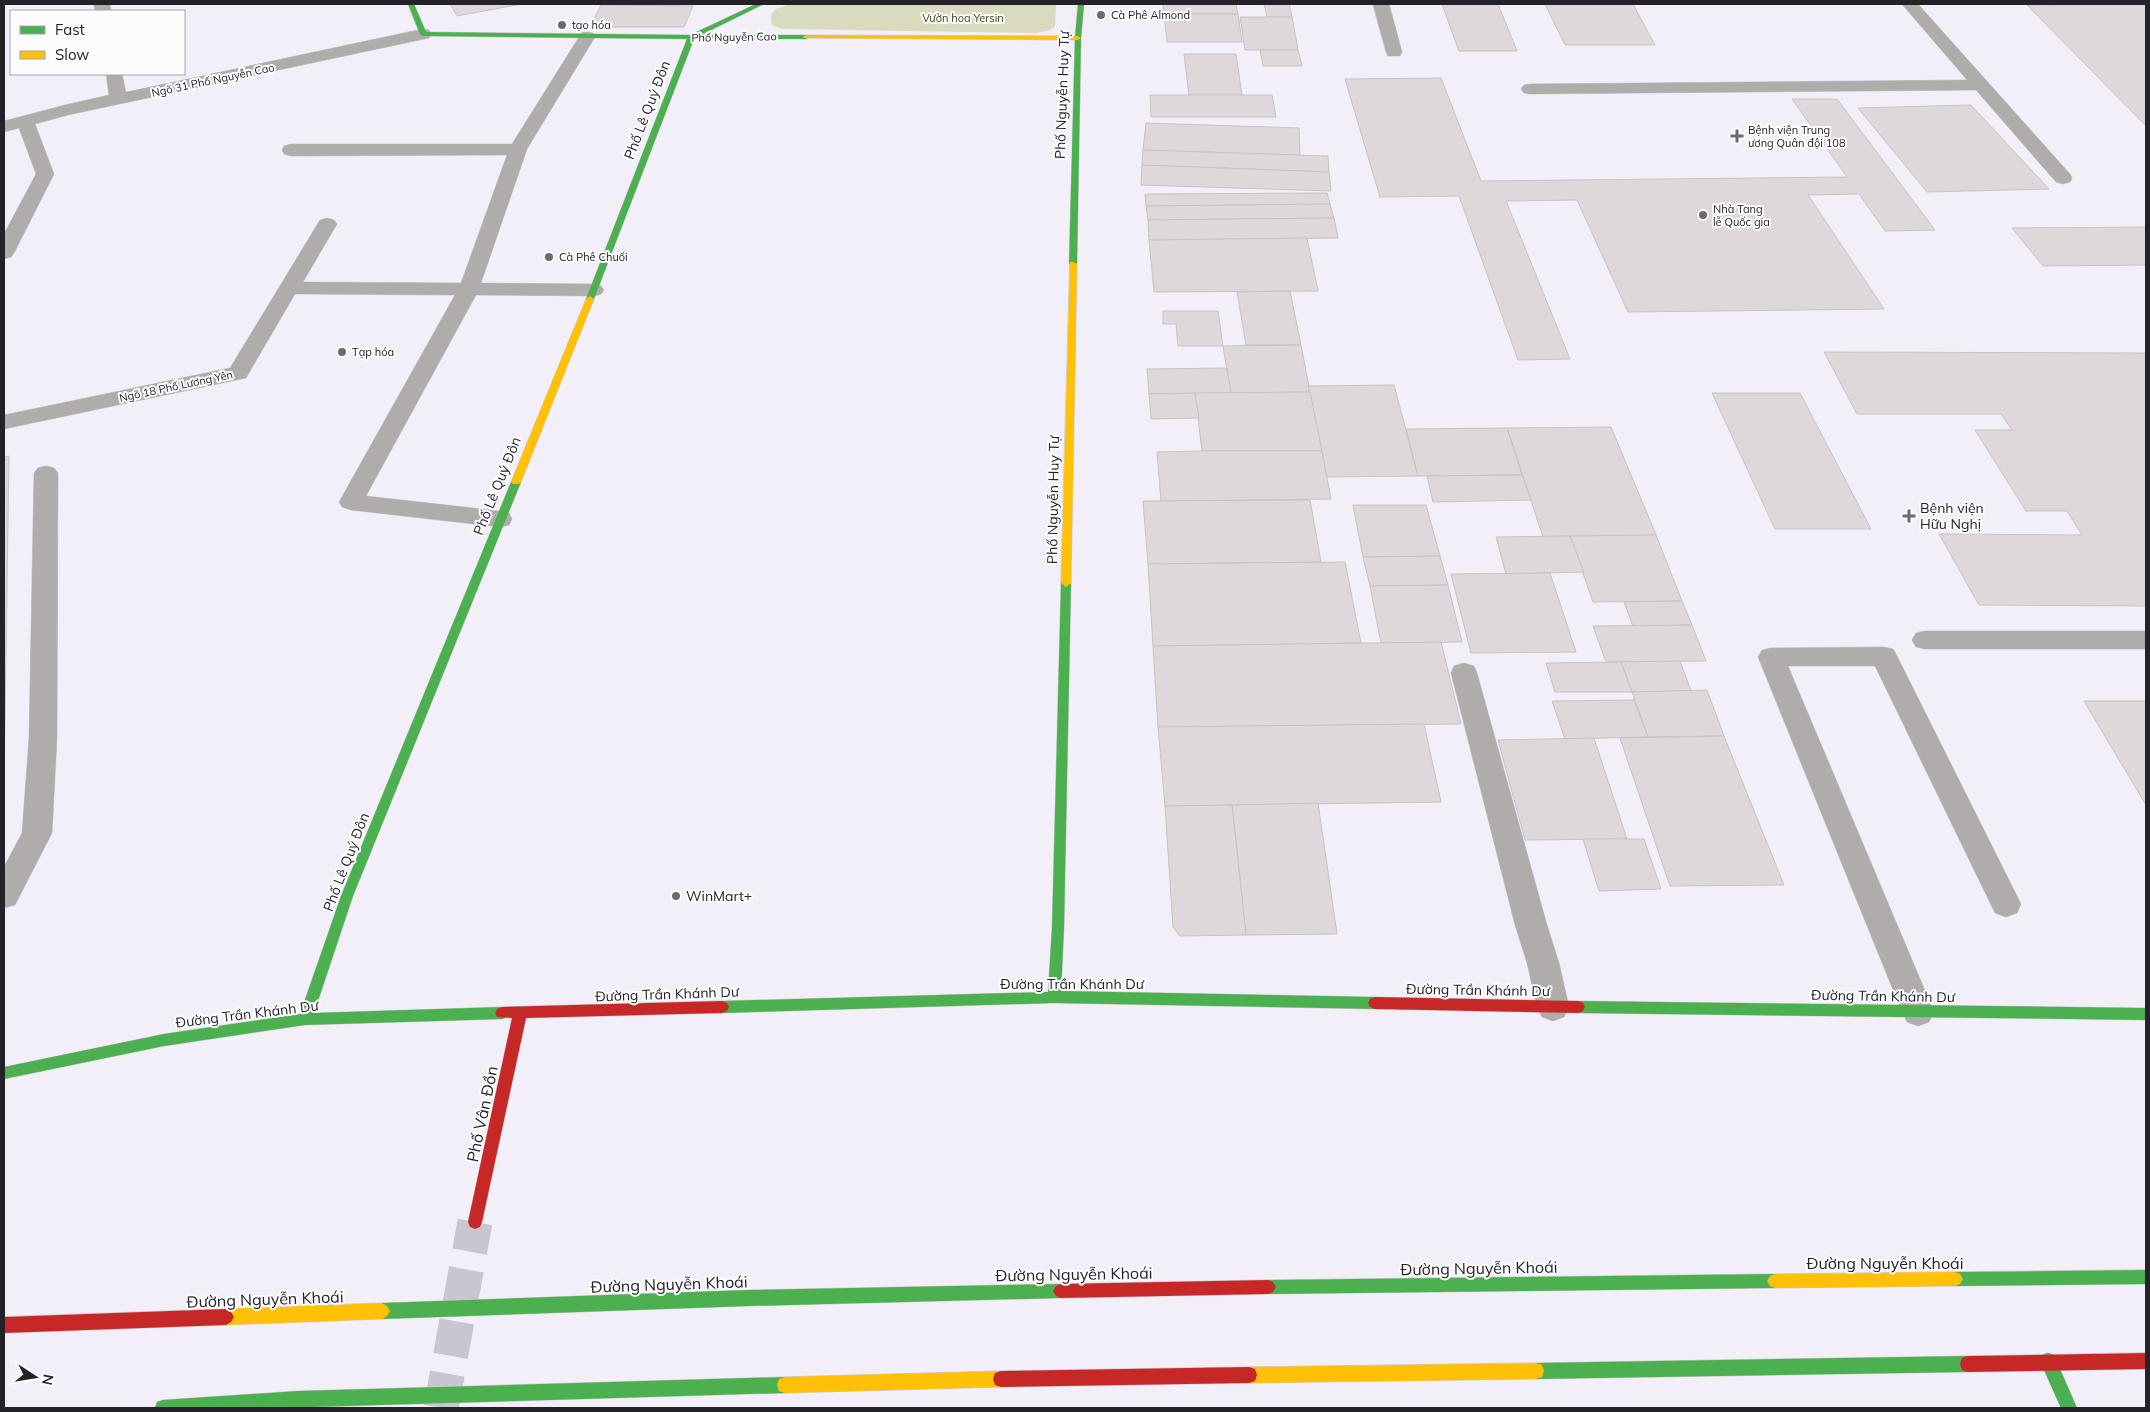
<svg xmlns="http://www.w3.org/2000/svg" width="2150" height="1412" viewBox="0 0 2150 1412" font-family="Mulish,sans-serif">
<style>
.green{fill:#d9dabe}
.building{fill:#ded8db;stroke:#c9c2c5}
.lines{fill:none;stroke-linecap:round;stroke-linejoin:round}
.secondary-tunnel{stroke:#cac6cf;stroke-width:35;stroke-dasharray:35 18;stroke-linecap:butt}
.lane-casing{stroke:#cecbd2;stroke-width:1}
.street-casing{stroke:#cecbd2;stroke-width:1}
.fast-casing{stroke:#cecbd2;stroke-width:1}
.slow-casing{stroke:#cecbd2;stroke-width:1}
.jam-casing{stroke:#cecbd2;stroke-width:1}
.lane{fill:#b0acac;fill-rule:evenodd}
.street{fill:#b0acac;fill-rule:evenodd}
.fast{fill:#4caf50;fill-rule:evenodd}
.slow{fill:#ffc107;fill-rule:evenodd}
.jam{fill:#c62828;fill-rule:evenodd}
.poi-dot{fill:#6d6971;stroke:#fcfcfc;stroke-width:2}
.labels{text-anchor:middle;stroke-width:4;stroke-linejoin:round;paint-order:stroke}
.far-poi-label{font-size:11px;fill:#252129;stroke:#fcfcfc;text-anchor:start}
.far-park-label{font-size:11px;fill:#3f421a;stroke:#fcfcfc}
.far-street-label{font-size:11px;fill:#252129;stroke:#fcfcfc}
.street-label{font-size:14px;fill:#252129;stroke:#fcfcfc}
.poi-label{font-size:14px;fill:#252129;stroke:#fcfcfc;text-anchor:start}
.near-street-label{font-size:16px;fill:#252129;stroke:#fcfcfc}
</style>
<rect width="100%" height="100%" fill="#f3eff8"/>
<!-- green -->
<path class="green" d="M790,4H1056L1055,26L1050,30L1037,33L782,29L772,25C769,8 777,9 790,4Z"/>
<!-- building -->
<g class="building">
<polygon points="450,4 522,4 457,16"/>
<polygon points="1163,4 1236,4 1238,14 1164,14"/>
<polygon points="1264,4 1289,4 1292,17 1267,17"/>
<polygon points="1442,4 1498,4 1517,51 1459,51"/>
<polygon points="1545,4 1633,4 1655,45 1565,45"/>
<polygon points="2146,4 2146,126 2027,5"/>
<polygon points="601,5 693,6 684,27 590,27"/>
<polygon points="1164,14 1238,14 1242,42 1167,42"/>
<polygon points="1240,17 1292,17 1298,50 1245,50"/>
<polygon points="1260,50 1298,50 1302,66 1263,66"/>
<polygon points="1184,54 1236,54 1242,95 1189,95"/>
<polygon points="1441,78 1481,181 1847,177 1792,99 1837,99 1935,230 1885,231 1859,194 1808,195 1884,309 1628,312 1577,200 1506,201 1570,359 1518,360 1459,196 1380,197 1345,79"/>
<polygon points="1150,95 1272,95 1276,117 1151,117"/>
<polygon points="1971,105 2049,189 1927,192 1858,108"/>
<polygon points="1146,123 1299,128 1300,155 1143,150"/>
<polygon points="1143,150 1328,156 1329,172 1142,165"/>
<polygon points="1142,165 1329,172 1331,191 1141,185"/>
<polygon points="1327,193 1330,204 1146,206 1145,194"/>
<polygon points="1330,204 1334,218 1148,220 1146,206"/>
<polygon points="1334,218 1338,238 1149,240 1148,220"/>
<polygon points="2146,227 2146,265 2043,266 2012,228"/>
<polygon points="1307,238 1318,291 1154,292 1149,240"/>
<polygon points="1290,291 1301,345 1246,345 1237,292"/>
<polygon points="1163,311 1218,311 1223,346 1178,346 1176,324 1163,324"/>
<polygon points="1301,345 1310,392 1231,393 1223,346"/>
<polygon points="1824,352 2146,353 2146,606 1979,605 1939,534 2082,535 2067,511 2026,511 1975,430 2012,430 2001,414 1857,414"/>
<polygon points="1227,368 1231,393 1149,394 1147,369"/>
<polygon points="1394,385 1418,476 1327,477 1308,386"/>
<polygon points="1310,392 1322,451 1202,451 1195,393"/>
<polygon points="1195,393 1199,418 1151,419 1149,394"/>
<polygon points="1712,393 1800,393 1871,529 1775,529"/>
<polygon points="1611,427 1656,535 1543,537 1507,428"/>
<polygon points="1507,428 1522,475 1418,476 1406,429"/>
<polygon points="1202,451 1322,451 1331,499 1161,501 1157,452"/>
<polygon points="9,456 4,785 4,457"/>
<polygon points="1522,475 1531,500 1433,502 1427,476"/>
<polygon points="1310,500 1321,562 1148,564 1143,501"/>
<polygon points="1353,505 1426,505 1440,556 1363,557"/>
<polygon points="1656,535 1682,601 1593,602 1570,536"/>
<polygon points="1570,536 1584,572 1506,574 1496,537"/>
<polygon points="1440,556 1448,585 1370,586 1363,557"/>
<polygon points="1345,562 1361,643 1153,646 1148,564"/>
<polygon points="1550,573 1576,652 1471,653 1451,574"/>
<polygon points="1448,585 1462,642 1381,643 1370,586"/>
<polygon points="1682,601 1692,625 1633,626 1624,602"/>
<polygon points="1692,625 1706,661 1606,662 1593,626"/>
<polygon points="1441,642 1461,724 1158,727 1153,646"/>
<polygon points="1680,661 1691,691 1632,692 1621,662"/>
<polygon points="1621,662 1632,692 1555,692 1546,663"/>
<polygon points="1707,690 1724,736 1648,737 1632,692"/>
<polygon points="1634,700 1648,737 1565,739 1552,701"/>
<polygon points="2084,701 2146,701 2146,805"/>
<polygon points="1424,724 1441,802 1165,806 1158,727"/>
<polygon points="1724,736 1784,885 1670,886 1620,738"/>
<polygon points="1594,738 1627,839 1525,840 1498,740"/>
<polygon points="1318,803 1337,934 1246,935 1232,805"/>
<polygon points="1232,805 1246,935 1180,936 1173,927 1165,806"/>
<polygon points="1583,839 1644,839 1661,889 1599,891"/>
</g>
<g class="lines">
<!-- secondary-tunnel -->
<polyline class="secondary-tunnel" points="441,1408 475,1222"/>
<!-- lane casing -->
<g class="lane-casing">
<g id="lane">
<polygon points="94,4 110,4 111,11 95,11"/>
<polygon points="1373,4 1389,4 1402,52 1400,56 1388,56 1386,52"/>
<polygon points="1902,4 1918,4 2070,174 2072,178 2070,182 2063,184 2056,182 1976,90 1530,94 1524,93 1521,89 1524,85 1530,84 1967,80"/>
<polygon points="423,29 429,30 431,34 429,38 68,115 35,124 54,174 14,253 11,257 4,259 4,234 36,174 19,128 4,132 4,121 65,105 109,95 106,74 122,74 126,92"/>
<polygon points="587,32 593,33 595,37 527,149 481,283 594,284 601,286 604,290 601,294 594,296 476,295 366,496 500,511 509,513 512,519 509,525 500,527 351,510 342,507 339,502 455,295 295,294 246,378 4,429 4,415 230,368 320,220 327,218 334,220 337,224 303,282 461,283 507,155 291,156 284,154 282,150 284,146 291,144 512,144 579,37 581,33"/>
<polygon points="46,466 54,468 58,473 57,738 52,833 15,905 4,908 4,867 22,833 29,738 34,473 38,468"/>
<polygon points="1925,631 2146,631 2146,649 1925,649 1916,647 1912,640 1916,633"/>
<polygon points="1884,647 1893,649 1897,656 2021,904 2017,913 2006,917 1995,913 1875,666 1788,666 1934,1012 1929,1022 1918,1026 1907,1022 1902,1012 1758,657 1762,650 1771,648"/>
</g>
</g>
<!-- street casing -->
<g class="street-casing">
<polygon id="street" points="1464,663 1474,666 1477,673 1547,925 1559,963 1569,1007 1564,1017 1553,1021 1542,1017 1537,1007 1527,963 1515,925 1451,673 1454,666"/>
</g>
<!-- fast casing -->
<g class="fast-casing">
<g id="fast">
<polygon points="408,4 414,4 426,32 690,35 756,4 764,4 701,35 806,35 809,37 806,39 694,39 594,299 590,302 586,299 687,39 423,36 420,34"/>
<polygon points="1078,4 1084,4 1081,38 1077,264 1073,266 1069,264 1075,38"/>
<polygon points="516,479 521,482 353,896 314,1013 502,1007 507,1009 509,1013 507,1017 502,1019 305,1025 164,1046 4,1079 4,1067 164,1034 300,1014 341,896 511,482"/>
<polygon points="1066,579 1071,583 1064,928 1061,991 1375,997 1380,999 1382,1003 1380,1007 1375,1009 1054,1003 722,1013 717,1011 715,1007 717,1003 722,1001 1048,992 1052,928 1061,583"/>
<polygon points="1578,1001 2146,1008 2146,1020 1578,1013 1573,1011 1571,1007 1573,1003"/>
<polygon points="2146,1270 2146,1284 1955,1286 1950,1284 1947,1279 1950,1274 1955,1272"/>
<polygon points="1775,1274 1780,1276 1783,1281 1780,1286 1775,1288 1268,1294 1263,1292 1260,1287 1263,1282 1268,1280"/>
<polygon points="1061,1284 1066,1286 1069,1291 1066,1296 1061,1298 749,1306 382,1319 377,1316 374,1311 377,1306 382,1303 749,1290"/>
<polygon points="2048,1353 2054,1355 2077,1408 2061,1408 2040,1361 2042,1355"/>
<polygon points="1968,1356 1974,1358 1976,1364 1974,1370 1968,1372 1536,1379 1530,1377 1528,1371 1530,1365 1536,1363"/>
<polygon points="785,1377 791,1379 793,1385 791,1391 785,1393 278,1408 155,1408 157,1402 163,1400 298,1391"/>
</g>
</g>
<!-- slow casing -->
<g class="slow-casing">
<g id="slow">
<polygon points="806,35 1078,36 1081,38 1078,40 804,38 803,37"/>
<polygon points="1070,262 1073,262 1077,264 1071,583 1066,587 1061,583"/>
<polygon points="590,296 594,299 521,482 519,484 513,484 511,482 586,299"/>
<polygon points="1955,1272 1960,1274 1963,1279 1960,1284 1955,1286 1775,1288 1770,1286 1767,1281 1770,1276 1775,1274"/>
<polygon points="382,1303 387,1306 390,1311 387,1316 382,1319 226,1325 221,1322 218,1317 221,1312 226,1309"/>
<polygon points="1536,1363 1542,1365 1544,1371 1542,1377 1536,1379 1249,1383 1243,1381 1241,1375 1243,1369 1249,1367"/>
<polygon points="1001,1371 1007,1373 1009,1379 1007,1385 1001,1387 785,1393 779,1391 777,1385 779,1379 785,1377"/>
</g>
</g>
<!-- jam casing -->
<g class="jam-casing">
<g id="jam">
<polygon points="1375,997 1578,1001 1583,1003 1585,1007 1583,1011 1578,1013 1375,1009 1370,1007 1368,1003 1370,999"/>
<polygon points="722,1001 727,1003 729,1007 727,1011 722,1013 526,1018 482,1222 480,1227 475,1229 470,1227 468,1222 512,1018 497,1017 495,1013 497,1009 502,1007"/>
<polygon points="1268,1280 1273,1282 1276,1287 1273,1292 1268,1294 1061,1298 1056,1296 1053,1291 1056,1286 1061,1284"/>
<polygon points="226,1309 231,1312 234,1317 231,1322 226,1325 4,1333 4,1317"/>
<polygon points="2146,1353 2146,1369 1968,1372 1962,1370 1960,1364 1962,1358 1968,1356"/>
<polygon points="1249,1367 1255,1369 1257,1375 1255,1381 1249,1383 1001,1387 995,1385 993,1379 995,1373 1001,1371"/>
</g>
</g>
<!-- lane -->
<use href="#lane" class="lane"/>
<!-- street -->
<use href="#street" class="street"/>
<!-- fast -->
<use href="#fast" class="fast"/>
<!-- slow -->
<use href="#slow" class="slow"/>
<!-- jam -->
<use href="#jam" class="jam"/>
</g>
<!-- markers -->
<g class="poi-dot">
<circle cx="1101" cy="15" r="5"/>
<circle cx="562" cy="25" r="5"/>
<path d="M1734.5 128.5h5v5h5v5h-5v5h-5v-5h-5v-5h5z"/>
<circle cx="1703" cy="215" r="5"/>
<circle cx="549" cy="257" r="5"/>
<circle cx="342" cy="352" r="5"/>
<path d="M1906.5 508.5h5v5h5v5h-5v5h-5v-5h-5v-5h5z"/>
<circle cx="676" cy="896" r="5"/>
</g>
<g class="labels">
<!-- far-poi labels -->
<g class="far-poi-label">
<text x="1111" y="19">Cà Phê Almond</text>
<text x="572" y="29">tạo hóa</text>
<text x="1748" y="134">Bệnh viện Trung<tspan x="1748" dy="13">ương Quân đội 108</tspan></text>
<text x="1713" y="213">Nhà Tang<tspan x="1713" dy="13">lễ Quốc gia</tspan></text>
<text x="559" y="261">Cà Phê Chuối</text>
<text x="352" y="356">Tạp hóa</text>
</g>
<!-- far-park labels -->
<g class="far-park-label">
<text x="963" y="22">Vườn hoa Yersin</text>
</g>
<!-- far-street labels -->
<g class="far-street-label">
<text transform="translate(734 37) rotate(-1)" y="4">Phố Nguyễn Cao</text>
<text transform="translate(213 80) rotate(-12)" y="4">Ngõ 31 Phố Nguyễn Cao</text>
<text transform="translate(176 386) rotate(-12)" y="4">Ngõ 18 Phố Lương Yên</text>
</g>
<!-- street labels -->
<g class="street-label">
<text transform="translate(1062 95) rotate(-88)" y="5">Phố Nguyễn Huy Tự</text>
<text transform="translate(647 110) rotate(-69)" y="5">Phố Lê Quý Đôn</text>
<text transform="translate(497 486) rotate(-68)" y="5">Phố Lê Quý Đôn</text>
<text transform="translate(1053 500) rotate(-89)" y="5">Phố Nguyễn Huy Tự</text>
<text transform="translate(346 862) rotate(-69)" y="5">Phố Lê Quý Đôn</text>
<text x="1072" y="989">Đường Trần Khánh Dư</text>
<text transform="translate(1478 990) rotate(1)" y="5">Đường Trần Khánh Dư</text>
<text transform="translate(667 994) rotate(-2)" y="5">Đường Trần Khánh Dư</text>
<text transform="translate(1883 996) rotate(1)" y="5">Đường Trần Khánh Dư</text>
<text transform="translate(247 1014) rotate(-7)" y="5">Đường Trần Khánh Dư</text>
</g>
<!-- poi labels -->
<g class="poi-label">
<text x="1920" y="513">Bệnh viện<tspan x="1920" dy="16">Hữu Nghị</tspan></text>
<text x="686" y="901">WinMart+</text>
</g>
<!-- near-street labels -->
<g class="near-street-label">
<text transform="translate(482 1114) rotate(-78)" y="6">Phố Vân Đồn</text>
<text x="1885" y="1269">Đường Nguyễn Khoái</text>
<text transform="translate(1479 1268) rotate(-1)" y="6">Đường Nguyễn Khoái</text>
<text transform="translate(1074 1274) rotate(-1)" y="6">Đường Nguyễn Khoái</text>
<text transform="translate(669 1284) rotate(-2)" y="6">Đường Nguyễn Khoái</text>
<text transform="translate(265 1299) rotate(-2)" y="6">Đường Nguyễn Khoái</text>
</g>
</g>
<!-- border -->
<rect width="2150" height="1412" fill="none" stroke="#252129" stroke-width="10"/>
<!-- legend -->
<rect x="10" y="10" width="175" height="65" fill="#fcfcfc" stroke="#a6a4a8"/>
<rect x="20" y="26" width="25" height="8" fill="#4caf50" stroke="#a6a4a8"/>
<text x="55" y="35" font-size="15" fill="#252129">Fast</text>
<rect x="20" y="51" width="25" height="8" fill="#ffc107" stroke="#a6a4a8"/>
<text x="55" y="60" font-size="15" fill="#252129">Slow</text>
<!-- north arrow -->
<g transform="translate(35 1377) rotate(102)" stroke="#fcfcfc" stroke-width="4" paint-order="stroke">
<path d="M0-4L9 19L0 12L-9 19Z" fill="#252129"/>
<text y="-8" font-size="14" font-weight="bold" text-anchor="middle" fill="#252129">N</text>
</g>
</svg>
